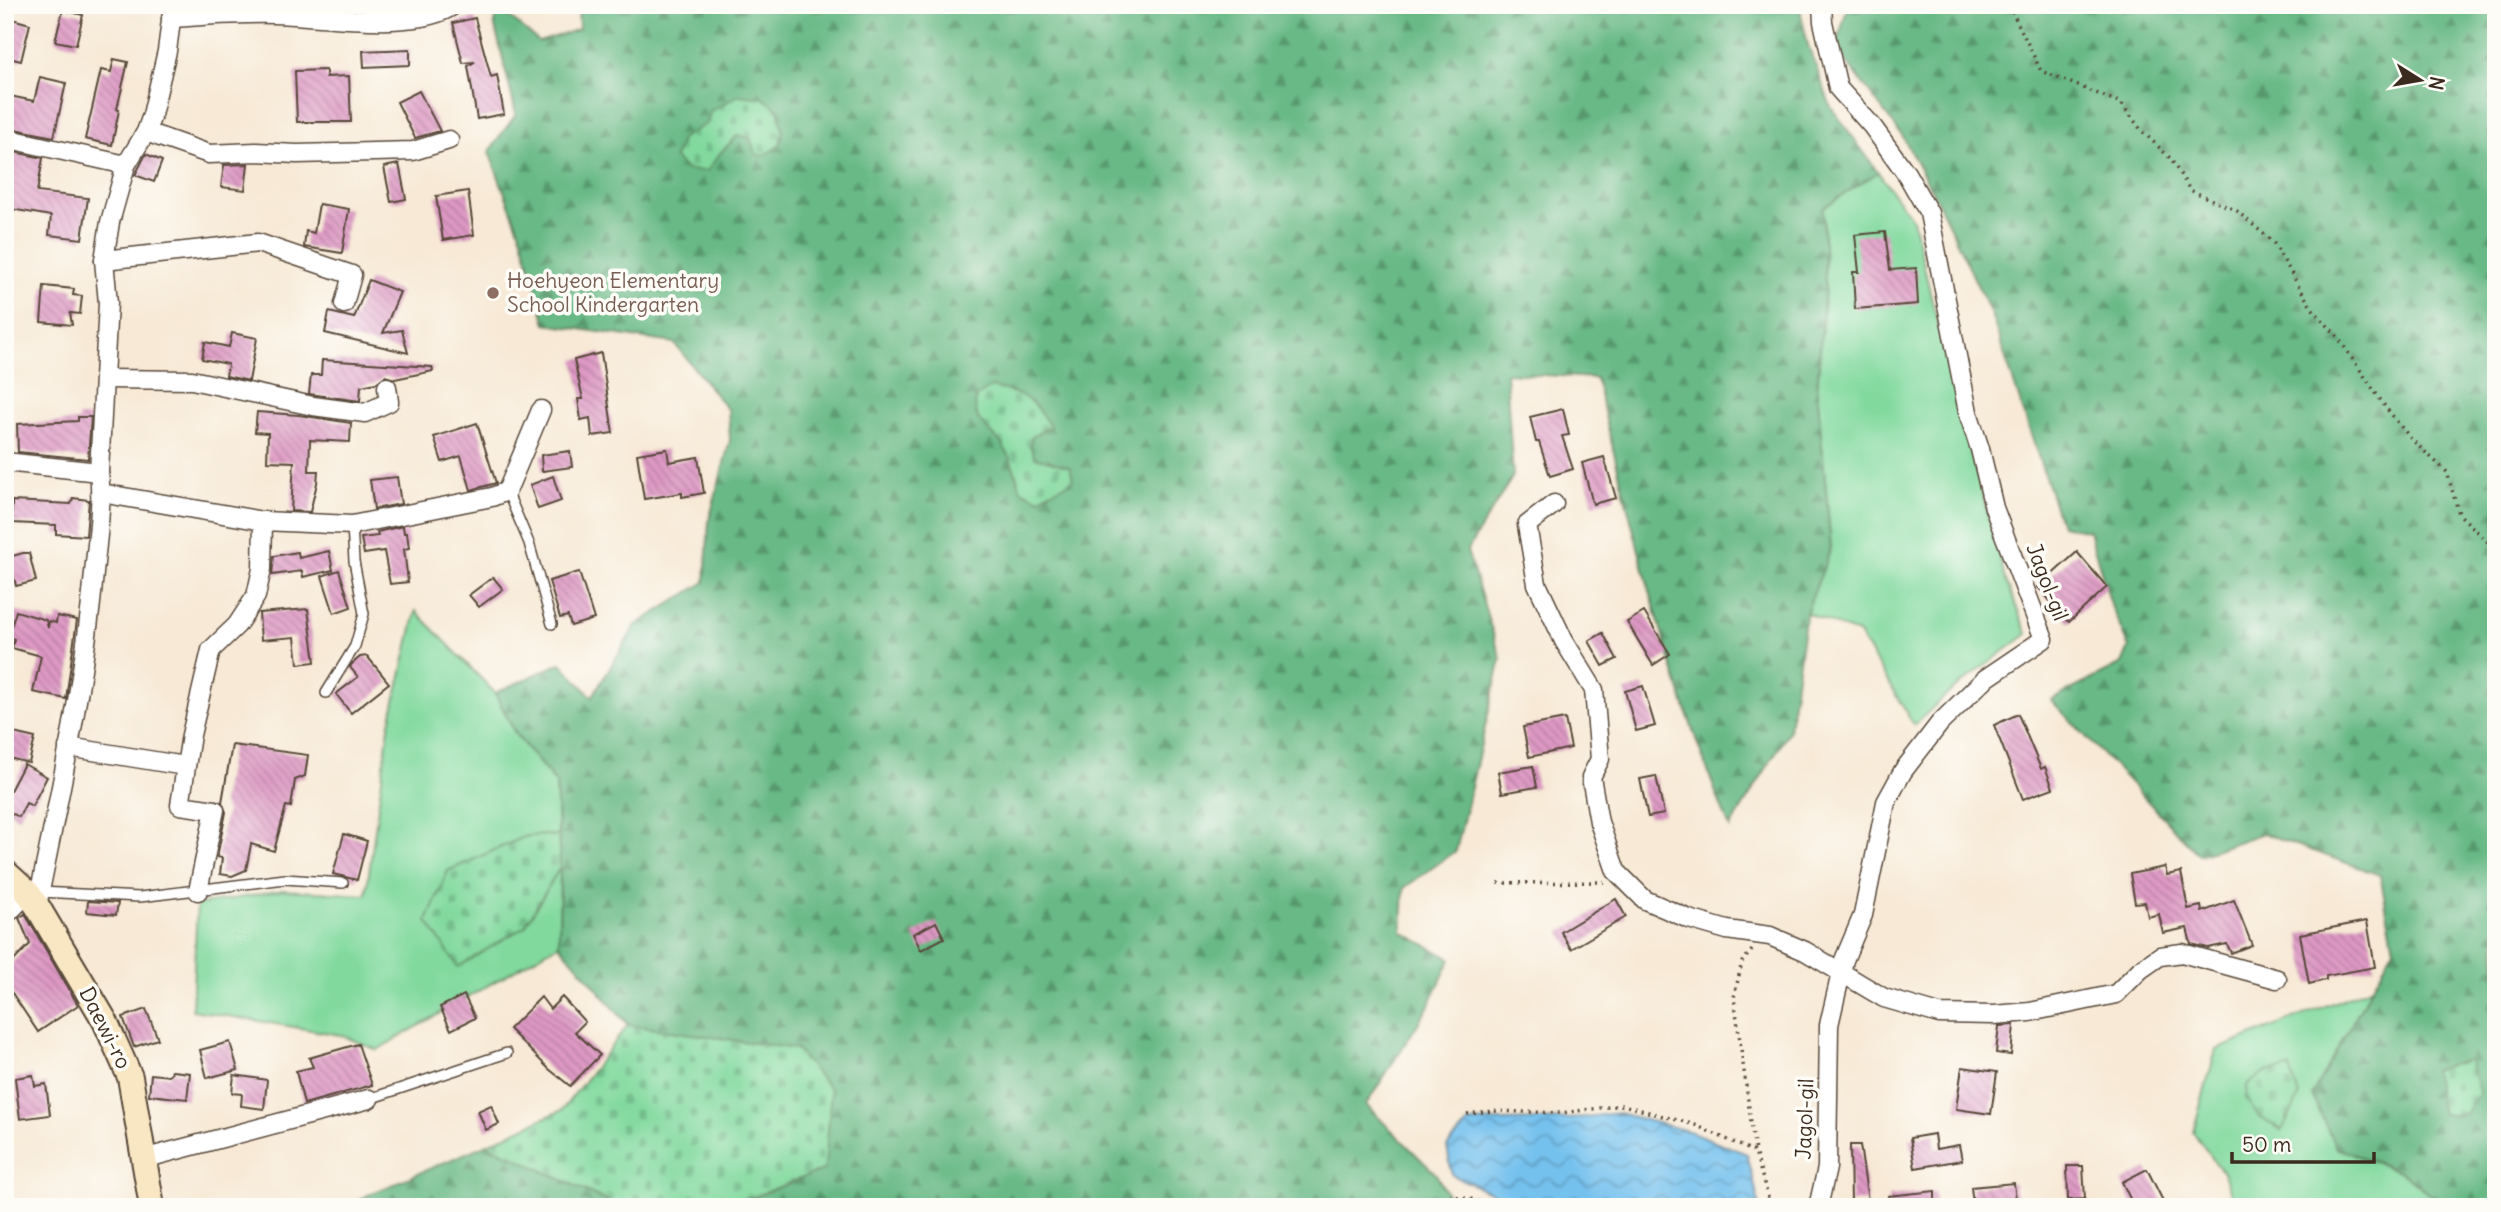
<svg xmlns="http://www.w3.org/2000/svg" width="2501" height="1212" viewBox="0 0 2501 1212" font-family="Delius,sans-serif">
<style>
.green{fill:#81d99e;stroke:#5e825e;stroke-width:2}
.forest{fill:url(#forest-firs);stroke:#527252;stroke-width:2}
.cemetery{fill:url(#cemetery-stones);stroke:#5e825e;stroke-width:2}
.water{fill:url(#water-waves);stroke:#587686;stroke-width:2}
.building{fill:url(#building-back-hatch)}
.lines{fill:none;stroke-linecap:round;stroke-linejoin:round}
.lane-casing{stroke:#574739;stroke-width:12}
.street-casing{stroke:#574739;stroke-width:21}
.secondary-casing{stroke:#574739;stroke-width:28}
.path{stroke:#574739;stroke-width:3.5;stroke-dasharray:2 5;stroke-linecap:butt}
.lane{stroke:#fff;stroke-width:9}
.street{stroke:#fff;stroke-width:18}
.secondary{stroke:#f9e7c3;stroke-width:24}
.education-dot{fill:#8d6e63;stroke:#fdfcf7;stroke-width:2.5}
.labels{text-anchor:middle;stroke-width:7;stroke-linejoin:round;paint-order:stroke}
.education-label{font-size:21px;fill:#785e54;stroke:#fdfcf7;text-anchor:start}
.street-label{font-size:21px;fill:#3b2a1e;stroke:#fdfcf7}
</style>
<defs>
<pattern id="forest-firs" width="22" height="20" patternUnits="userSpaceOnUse" patternTransform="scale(1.75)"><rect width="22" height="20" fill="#68b985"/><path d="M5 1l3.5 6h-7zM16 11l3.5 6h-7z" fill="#57976c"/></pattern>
<pattern id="cemetery-stones" width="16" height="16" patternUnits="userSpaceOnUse" patternTransform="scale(1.75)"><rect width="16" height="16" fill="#81d99e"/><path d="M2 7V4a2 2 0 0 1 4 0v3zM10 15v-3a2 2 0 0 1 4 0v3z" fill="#70ba88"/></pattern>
<pattern id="water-waves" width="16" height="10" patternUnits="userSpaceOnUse" patternTransform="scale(1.75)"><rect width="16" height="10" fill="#74c1ee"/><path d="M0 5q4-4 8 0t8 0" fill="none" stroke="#609dc0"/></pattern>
<pattern id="building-back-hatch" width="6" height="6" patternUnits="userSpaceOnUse" patternTransform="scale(1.75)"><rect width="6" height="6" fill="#de99c4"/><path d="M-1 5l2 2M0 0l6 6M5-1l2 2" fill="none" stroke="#b57d9f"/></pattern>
</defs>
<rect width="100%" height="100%" fill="#fdfcf7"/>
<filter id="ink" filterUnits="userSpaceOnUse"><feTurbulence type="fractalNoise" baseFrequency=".0143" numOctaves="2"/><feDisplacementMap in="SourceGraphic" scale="14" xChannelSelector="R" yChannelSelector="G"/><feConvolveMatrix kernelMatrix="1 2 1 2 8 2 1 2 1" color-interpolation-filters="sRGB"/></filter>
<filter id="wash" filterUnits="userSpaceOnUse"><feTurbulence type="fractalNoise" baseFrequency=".00686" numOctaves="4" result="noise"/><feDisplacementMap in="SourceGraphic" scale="28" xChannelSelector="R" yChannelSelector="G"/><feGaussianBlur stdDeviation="1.57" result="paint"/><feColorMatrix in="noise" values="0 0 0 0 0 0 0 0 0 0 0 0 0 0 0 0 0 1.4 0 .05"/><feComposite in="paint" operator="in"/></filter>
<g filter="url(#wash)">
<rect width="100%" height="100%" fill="#f7e9d5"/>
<!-- green -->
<g class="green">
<polygon points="1878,172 1913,220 1942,343 2005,578 2027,634 1950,692 1914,725 1859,634 1806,613 1831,548 1817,389 1825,286 1823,208"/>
<polygon points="416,611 495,693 516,735 556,783 558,835 526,836 448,871 427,921 459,966 525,926 560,867 559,944 377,1050 341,1035 192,1010 197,905 283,890 366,895 389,727"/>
<polygon points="2373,987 2367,998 2336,1148 2402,1172 2446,1207 2236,1207 2224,1174 2193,1132 2216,1050"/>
</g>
<!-- forest -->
<g class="forest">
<path d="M578,5H1799L1808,45L1831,107L1878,172L1823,208L1825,286L1817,389L1831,548L1806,613L1789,731L1730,828C1670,683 1632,530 1596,378L1506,373L1513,476L1467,551L1501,659L1456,851L1404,888L1402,932L1451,959L1426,1011L1366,1105L1436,1174L1454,1207H716L756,1196L825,1169L796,1049L628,1025L559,944L560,867L556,783L516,735L495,693L561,663L592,697L636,625L705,582L709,521L730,440L728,410L674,343L546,324L522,238L489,152L516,114L494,22L500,9L539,42L579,29Z"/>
<polygon points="1848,5 2496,5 2496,1207 2446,1207 2402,1172 2336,1148 2312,1095 2394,948 2380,875 2263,833 2199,855 2051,700 2122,664 2129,648 2112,608 2089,531 2061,525 1991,314 1939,204 1903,137 1836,48"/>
<polygon points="487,1144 620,1207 348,1207 368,1195"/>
</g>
<!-- cemetery -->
<g class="cemetery">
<polygon points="739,95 763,98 778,109 783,131 780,145 763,156 756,154 750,138 738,135 721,152 707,171 687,170 674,158 682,138 706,124 711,111"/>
<path d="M991,387C1027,395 1029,396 1050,426L1032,437L1030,446L1035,457L1070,467L1073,480C1061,489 1050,489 1040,499L1021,490C1016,474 1011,457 1001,443C987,425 972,424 976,397Z"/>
<polygon points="558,835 560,867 525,926 458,967 427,921 448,871 526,836"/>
<polygon points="628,1025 796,1049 831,1090 825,1169 756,1196 716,1207 620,1207 487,1144 562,1110"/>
<polygon points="2469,1060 2479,1092 2466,1113 2453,1116 2442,1113 2433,1070"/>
<polygon points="2290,1068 2299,1097 2282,1130 2259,1117 2246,1099 2247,1086 2264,1072"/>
</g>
<!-- water -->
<polygon class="water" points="1619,1113 1692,1132 1747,1154 1760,1207 1523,1207 1452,1175 1447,1147 1469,1122 1568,1119"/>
<g id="blocks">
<!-- building -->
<g class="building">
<polygon points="63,10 83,15 76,45 55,41"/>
<polygon points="5,17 30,24 21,61 5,57"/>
<polygon points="475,18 491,77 497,75 504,114 477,119 468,66 475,62 463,63 453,23"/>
<polygon points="410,49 410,65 364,67 363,51"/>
<polygon points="114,59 128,62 117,109 119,110 112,145 85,139 101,70 111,72"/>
<polygon points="326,70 326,77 349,76 351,122 297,122 295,71"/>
<polygon points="40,77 66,83 54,137 5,127 5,95 34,101"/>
<polygon points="419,91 440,131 415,138 397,102"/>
<polygon points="5,150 43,158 37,192 88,198 82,239 49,235 51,216 5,208"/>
<polygon points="146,154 162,161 154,182 135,175"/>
<polygon points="248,164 245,190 221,187 224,165"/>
<polygon points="399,164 406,199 391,202 384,167"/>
<polygon points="468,191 474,235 443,240 436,196"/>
<polygon points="319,204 349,209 342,253 304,247 306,231 314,233"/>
<polygon points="1885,232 1890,270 1916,268 1918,304 1855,309 1853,272 1859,272 1855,235"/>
<polygon points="369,280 400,292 383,333 402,330 408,353 325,333 329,312 354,318"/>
<polygon points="44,286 74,289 73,295 82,296 80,314 70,313 72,325 41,322"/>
<polygon points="232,333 257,338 249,381 226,376 228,364 202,359 205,342 229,347"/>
<polygon points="601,353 613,433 592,436 590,418 581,420 578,399 583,399 574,360"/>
<polygon points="322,360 432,367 433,371 395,379 385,376 376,383 361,386 360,401 309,394 311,375 321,375"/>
<polygon points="1563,409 1569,435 1562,436 1573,469 1550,476 1539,442 1536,442 1530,417"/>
<polygon points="257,412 299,415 351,423 350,442 310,440 309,471 318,471 317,483 310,512 291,511 294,462 267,461 268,433 255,432"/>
<polygon points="78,417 91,417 88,459 18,452 17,424 78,421"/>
<polygon points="477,423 496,483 471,490 461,456 442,462 434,437"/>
<polygon points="667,449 669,462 698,457 704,493 682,497 682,493 644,499 637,454"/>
<polygon points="570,451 572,467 542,471 541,455"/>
<polygon points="1604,457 1616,498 1593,504 1582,463"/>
<polygon points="553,476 561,501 538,509 530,485"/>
<polygon points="397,477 401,504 374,509 370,480"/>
<polygon points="73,498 89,500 86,536 56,534 56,525 12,523 12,501 71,504"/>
<polygon points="403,526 404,533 407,533 409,548 404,549 408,582 390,584 384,551 364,554 361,538 378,536 377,532"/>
<polygon points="329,551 333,570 303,577 302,571 272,575 274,556 298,552 299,558"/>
<polygon points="2077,552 2107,587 2069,622 2038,587"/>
<polygon points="23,553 29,553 36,581 16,586 9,557"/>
<polygon points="339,570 351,607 334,613 322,576"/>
<polygon points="579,572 594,619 571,626 568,616 560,618 549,581"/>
<polygon points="493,577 503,589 479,607 469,595"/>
<polygon points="308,609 315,662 298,664 295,637 261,640 259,613"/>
<polygon points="16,611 46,620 48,628 49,621 56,623 57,616 77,620 66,699 33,692 41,656 12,648 14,639 8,637"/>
<polygon points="1644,612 1670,654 1653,665 1627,622"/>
<polygon points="1603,633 1617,659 1603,666 1589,641"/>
<polygon points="367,656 389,683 351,713 336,694 358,677 350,667 352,664 360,657"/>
<polygon points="1643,686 1655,726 1636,731 1625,691"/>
<polygon points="2018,714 2041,769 2045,767 2053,788 2023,799 1994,725"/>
<polygon points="1565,719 1571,748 1529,757 1523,727"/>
<polygon points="5,731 35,738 29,763 5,757"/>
<polygon points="232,745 308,755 305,776 295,780 291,807 286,806 274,851 251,844 246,870 232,876 220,874 222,858 217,857 226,812 222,802"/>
<polygon points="24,764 47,777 32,806 26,803 19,817 5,810 5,800"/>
<polygon points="1533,766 1537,787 1502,793 1498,772"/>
<polygon points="1656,776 1664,814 1648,817 1640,779"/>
<polygon points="344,834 367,841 357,880 333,874"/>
<polygon points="2165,867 2167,875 2181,872 2188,909 2201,906 2202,912 2234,900 2252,945 2231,953 2227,944 2208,948 2191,944 2187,928 2163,933 2159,914 2148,917 2145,902 2135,903 2130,874"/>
<polygon points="1616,899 1626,917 1571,949 1561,932"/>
<polygon points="88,901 118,903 116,915 87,912"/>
<polygon points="25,914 78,1005 38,1032 12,993 5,1000 5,970 30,944 19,918"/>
<polygon points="2367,921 2375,967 2326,976 2326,980 2309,984 2300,934"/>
<polygon points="936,922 944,938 921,950 913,934"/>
<polygon points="464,995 475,1018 451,1030 440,1007"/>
<polygon points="541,997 550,1009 562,997 585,1022 575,1032 600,1055 570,1086 549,1069 509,1029"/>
<polygon points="146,1009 158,1039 134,1047 123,1017"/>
<polygon points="2014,1025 2011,1055 1996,1053 1999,1026"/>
<polygon points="230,1042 238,1070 207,1078 200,1050"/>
<polygon points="358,1044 372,1085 304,1104 296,1071 313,1067 309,1058"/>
<polygon points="1962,1067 1997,1072 1991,1114 1956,1109"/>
<polygon points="172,1071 190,1073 187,1099 149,1095 151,1074 169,1076"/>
<polygon points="33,1075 35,1086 46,1084 50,1115 20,1119 15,1078"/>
<polygon points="234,1075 267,1080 264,1109 241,1106 242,1094 232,1093"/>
<polygon points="491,1105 499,1124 486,1130 478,1111"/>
<polygon points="1934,1134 1936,1149 1959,1145 1962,1160 1915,1168 1910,1138"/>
<polygon points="1850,1145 1860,1145 1868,1201 1851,1202"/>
<polygon points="2067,1166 2083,1166 2085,1199 2068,1200"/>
<polygon points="2147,1169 2166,1207 2134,1207 2122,1182"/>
<polygon points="2014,1183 2016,1200 1973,1204 1971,1187"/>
<polygon points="1935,1191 1935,1207 1889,1207 1888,1196"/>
</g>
</g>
</g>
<g filter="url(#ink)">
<use href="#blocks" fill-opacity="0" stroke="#574739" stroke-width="2"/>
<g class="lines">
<!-- lane casing -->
<g class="lane-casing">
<g id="lane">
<polyline points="507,491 529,543 552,624"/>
<polyline points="326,693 355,646 364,614 354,561 352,525"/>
<polyline points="40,892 140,897 285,879 343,883"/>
<polyline points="369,1099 507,1053"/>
</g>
</g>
<!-- street casing -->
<g class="street-casing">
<g id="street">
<path d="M171,18C205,16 239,13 274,14C321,15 416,32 454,5"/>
<polyline points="146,132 209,154 256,152 297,154 413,151 449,140"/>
<polyline points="5,138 126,165"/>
<polyline points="104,260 258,243 352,275 344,304"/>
<polyline points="105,379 192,380 313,406 365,413 389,402 387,387"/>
<polyline points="5,462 99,472"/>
<polyline points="101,493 263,521 352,525 492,497 507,491 541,410"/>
<polyline points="1554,504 1527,525 1537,584 1564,641 1594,690 1600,759 1591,777 1599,822 1616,871 1645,900 1689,919 1727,930 1770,936 1805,951 1884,998 1939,1014 1994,1015 2030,1012 2116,994 2140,970 2160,956 2182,953 2277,979"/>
<polyline points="68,747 185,766"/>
<polyline points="198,891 215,810 180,805 191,735 211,650 237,625 256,596 262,569 263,521"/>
<path d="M37,906C59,796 84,685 94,573C97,540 103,506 99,472L108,303L104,260L110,222L126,165L146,132L152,115L167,51L173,5"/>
<polyline points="5,916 28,893"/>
<polyline points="143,1159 369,1099"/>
<polyline points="1818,1207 1827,1168 1829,1025 1844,960 1863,915 1886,802 1903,771 1940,723 1985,679 2044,639 1994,508 1980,449 1968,412 1929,213 1906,173 1872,126 1838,88 1823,22 1822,5"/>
</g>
</g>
<!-- secondary casing -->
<g class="secondary-casing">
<polyline id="secondary" points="5,872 28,893 37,906 105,1021 130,1077 152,1207"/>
</g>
<!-- path -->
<g class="path">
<polyline points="2009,5 2041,71 2121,103 2142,131 2170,158 2190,190 2237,211 2273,242 2311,307 2337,336 2386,408 2412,440 2447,472 2459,514 2496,550"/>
<polyline points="1498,883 1604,882"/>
<polyline points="1752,950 1742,962 1734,997 1755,1152"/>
<polyline points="1467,1114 1492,1111 1561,1113 1623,1105 1695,1125 1755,1152 1771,1207"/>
<path d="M1426,1207V1204C1452,1190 1469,1198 1495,1207"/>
</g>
<!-- lane -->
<use href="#lane" class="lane"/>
<!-- street -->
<use href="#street" class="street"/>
<!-- secondary -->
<use href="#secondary" class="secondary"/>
</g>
</g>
<!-- markers -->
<circle class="education-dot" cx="493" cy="293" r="7"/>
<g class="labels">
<!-- education labels -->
<g class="education-label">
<text x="507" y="288">Hoehyeon Elementary<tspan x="507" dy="24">School Kindergarten</tspan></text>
</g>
<!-- street labels -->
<g class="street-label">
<text transform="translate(2047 582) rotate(69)" y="7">Jagol-gil</text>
<text transform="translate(105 1028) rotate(63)" y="7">Daewi-ro</text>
<text transform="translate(1805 1119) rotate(-88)" y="7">Jagol-gil</text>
</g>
</g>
<!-- margin -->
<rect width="2501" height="1212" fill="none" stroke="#fdfcf7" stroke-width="28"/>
<!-- north arrow -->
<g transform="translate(2420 80) rotate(101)" stroke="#fdfcf7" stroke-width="5" paint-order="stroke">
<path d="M0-5L12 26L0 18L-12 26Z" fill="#3b2a1e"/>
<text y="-10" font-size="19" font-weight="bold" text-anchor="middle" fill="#3b2a1e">N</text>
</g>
<!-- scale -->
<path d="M2232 1152v10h142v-10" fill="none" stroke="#3b2a1e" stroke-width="3.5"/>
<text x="2242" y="1152" font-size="21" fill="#3b2a1e" stroke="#fdfcf7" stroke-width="5" paint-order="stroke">50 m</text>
</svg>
